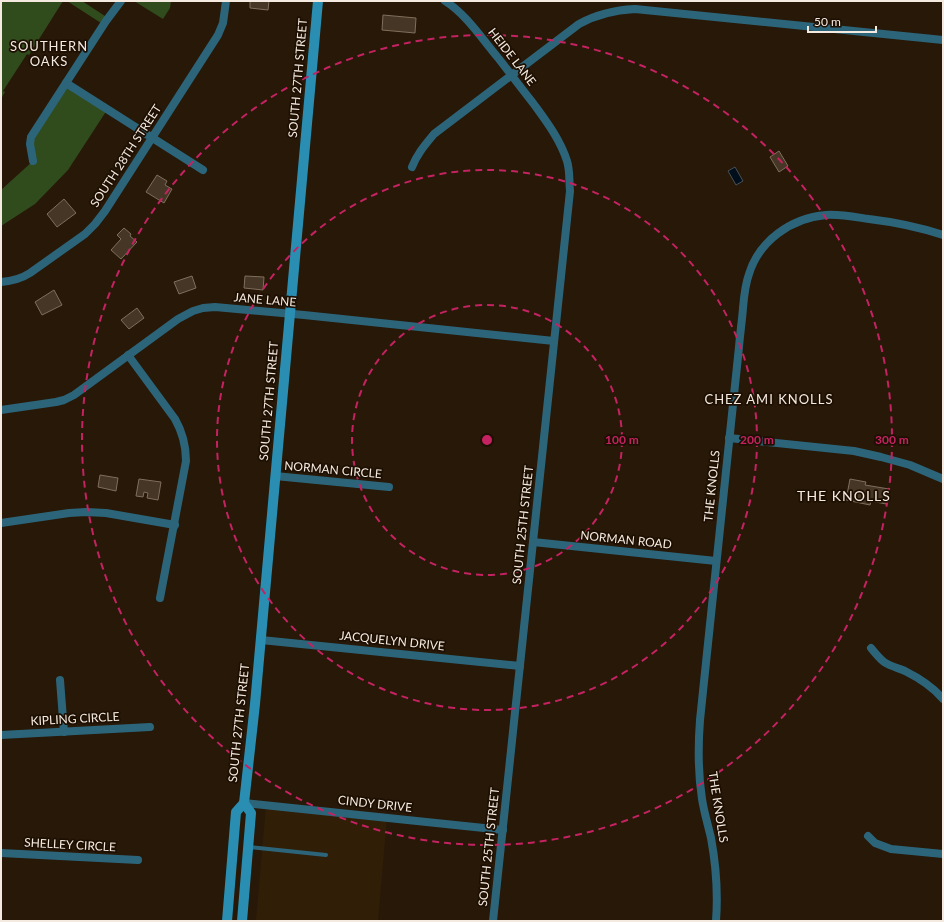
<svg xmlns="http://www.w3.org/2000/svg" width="944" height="922" viewBox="0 0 944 922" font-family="Lato,sans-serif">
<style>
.built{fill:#311e07}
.green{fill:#304c1d}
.water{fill:#010f1c;stroke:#4a5157}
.building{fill:#463625;stroke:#816e5c}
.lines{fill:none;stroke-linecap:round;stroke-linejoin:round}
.lane{stroke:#2c657a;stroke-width:4}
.street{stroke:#2c657a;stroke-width:8}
.secondary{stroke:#298eb1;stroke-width:10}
.ring{fill:none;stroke:#c52262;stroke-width:2;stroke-dasharray:7 5}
.labels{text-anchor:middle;stroke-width:3.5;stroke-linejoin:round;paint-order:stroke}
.street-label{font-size:12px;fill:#f5eae0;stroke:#1d0f02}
.neighbourhood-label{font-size:13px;letter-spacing:1px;fill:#f5eae0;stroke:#1d0f02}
.quarter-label{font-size:14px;letter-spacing:1px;fill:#f5eae0;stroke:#1d0f02}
.centre{fill:#c52262;stroke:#1d0f02;stroke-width:2}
.ring-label{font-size:12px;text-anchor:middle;font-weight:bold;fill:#c52262;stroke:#1d0f02;stroke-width:3.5;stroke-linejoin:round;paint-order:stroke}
</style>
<rect width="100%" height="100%" fill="#271808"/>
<!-- built -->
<polygon class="built" points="266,805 387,818 378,921 256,921"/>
<!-- green -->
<g class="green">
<polygon points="1,1 63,1 29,55 27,54 3,91 5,92 1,99"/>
<polygon points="67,1 82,1 108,18 104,25"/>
<polygon points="134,1 171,1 170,8 163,19"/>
<polygon points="66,83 107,110 68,170 35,204 1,226 1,190 33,161 30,144"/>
</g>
<!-- water -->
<polygon class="water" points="735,167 743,181 736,185 728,171"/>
<!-- building -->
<g class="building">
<polygon points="250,1 269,1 268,10 250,8"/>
<polygon points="383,15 416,18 415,33 382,30"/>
<polygon points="779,151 788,166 779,172 770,157"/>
<polygon points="157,175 167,181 165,185 172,189 164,203 146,192"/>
<polygon points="64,199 76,213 57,227 47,214"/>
<polygon points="124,228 131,234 130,236 137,242 121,259 111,250 121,239 117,235"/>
<polygon points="192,276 196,288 179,294 174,282"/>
<polygon points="245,276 264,277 263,290 244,288"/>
<polygon points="54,290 62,305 42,315 35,302"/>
<polygon points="137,308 144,318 129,329 121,320"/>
<polygon points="100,475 118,478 116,491 98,487"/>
<polygon points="139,479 161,482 158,500 147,498 148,493 144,492 143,497 136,496"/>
<polygon points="850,479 866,482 865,485 889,489 886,504 871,501 870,505 846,500"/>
</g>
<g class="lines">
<!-- lane -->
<polyline class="lane" points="249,847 326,855"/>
<!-- street -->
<g class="street">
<path d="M445,1C467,15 482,39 499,59C510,73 521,88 533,103C546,121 560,139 567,161C570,170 569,181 570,191L493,921"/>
<polyline points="66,83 203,170"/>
<polyline points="33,161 30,144 31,137 106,21 121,1"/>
<path d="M412,167C417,154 425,145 434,134L579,24C597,14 615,10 635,9L943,40"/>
<path d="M1,282C12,281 21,279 30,273L85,234L95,224L105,211L218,35L223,23L226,1"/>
<path d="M128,355L175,419C183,433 186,445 186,461L160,598"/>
<polyline points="1,410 56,402 64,400 74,395 178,319 193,311 203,308 215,307 304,315 554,341"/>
<polyline points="729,438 854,451 881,457 910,465 943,479"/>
<polyline points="275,476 389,487"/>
<polyline points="1,523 69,513 86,512 106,513 175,525"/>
<polyline points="533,542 716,561"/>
<polyline points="261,640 520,666"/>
<path d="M871,648C875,653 879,658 884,662C890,666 898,668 905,671C919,678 933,687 943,699"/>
<polyline points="60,680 64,732"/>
<polyline points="1,735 150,727"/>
<polyline points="244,803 503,830"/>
<polyline points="868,836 875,843 891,849 943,854"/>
<polyline points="1,853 138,860"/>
<path d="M716,921C718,894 716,865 711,838C708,825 704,812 702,799C698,773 698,746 700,720L739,347C740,334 742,321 743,308C744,296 745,285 749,274C759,241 791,218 826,215C840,214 855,217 869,219C894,222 919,227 943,235"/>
</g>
<!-- secondary -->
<g class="secondary">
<polyline points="227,921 236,812 244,803"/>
<polyline points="242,921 251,813 244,803 255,704 318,1"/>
</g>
</g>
<!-- distance rings -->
<g class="ring">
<circle cx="487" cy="440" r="135"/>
<circle cx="487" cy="440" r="270"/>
<circle cx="487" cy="440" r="405"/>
</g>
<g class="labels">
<!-- street labels -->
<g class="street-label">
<text transform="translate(512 57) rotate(52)" y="4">HEIDE LANE</text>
<text transform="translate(298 78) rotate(-85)" y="4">SOUTH 27TH STREET</text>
<text transform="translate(126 156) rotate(-57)" y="4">SOUTH 28TH STREET</text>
<text transform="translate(265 300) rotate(5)" y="4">JANE LANE</text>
<text transform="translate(269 401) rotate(-85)" y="4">SOUTH 27TH STREET</text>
<text transform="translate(333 470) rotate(5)" y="4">NORMAN CIRCLE</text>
<text transform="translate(712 486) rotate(-84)" y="4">THE KNOLLS</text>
<text transform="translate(523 525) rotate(-84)" y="4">SOUTH 25TH STREET</text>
<text transform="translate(626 540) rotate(6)" y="4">NORMAN ROAD</text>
<text transform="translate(392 641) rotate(6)" y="4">JACQUELYN DRIVE</text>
<text transform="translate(75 719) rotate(-3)" y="4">KIPLING CIRCLE</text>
<text transform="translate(239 723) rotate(-84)" y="4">SOUTH 27TH STREET</text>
<text transform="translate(375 804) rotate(6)" y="4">CINDY DRIVE</text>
<text transform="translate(718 807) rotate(81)" y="4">THE KNOLLS</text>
<text transform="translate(70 845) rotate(3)" y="4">SHELLEY CIRCLE</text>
<text transform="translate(489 847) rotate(-84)" y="4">SOUTH 25TH STREET</text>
</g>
<!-- neighbourhood labels -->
<g class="neighbourhood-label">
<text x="49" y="51">SOUTHERN<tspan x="49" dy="15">OAKS</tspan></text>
<text x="769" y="404">CHEZ AMI KNOLLS</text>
</g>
<!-- quarter labels -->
<g class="quarter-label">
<text x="844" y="501">THE KNOLLS</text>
</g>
</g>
<circle cx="487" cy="440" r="6" class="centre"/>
<g class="ring-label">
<text x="622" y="444">100 m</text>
<text x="757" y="444">200 m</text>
<text x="892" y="444">300 m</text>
</g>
<!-- border -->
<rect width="944" height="922" fill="none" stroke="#f5eae0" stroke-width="4"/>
<!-- scale -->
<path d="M808 26v6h68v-6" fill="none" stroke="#f5eae0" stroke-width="2"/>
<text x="814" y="26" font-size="12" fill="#f5eae0" stroke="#1d0f02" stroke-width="3" paint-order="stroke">50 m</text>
</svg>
